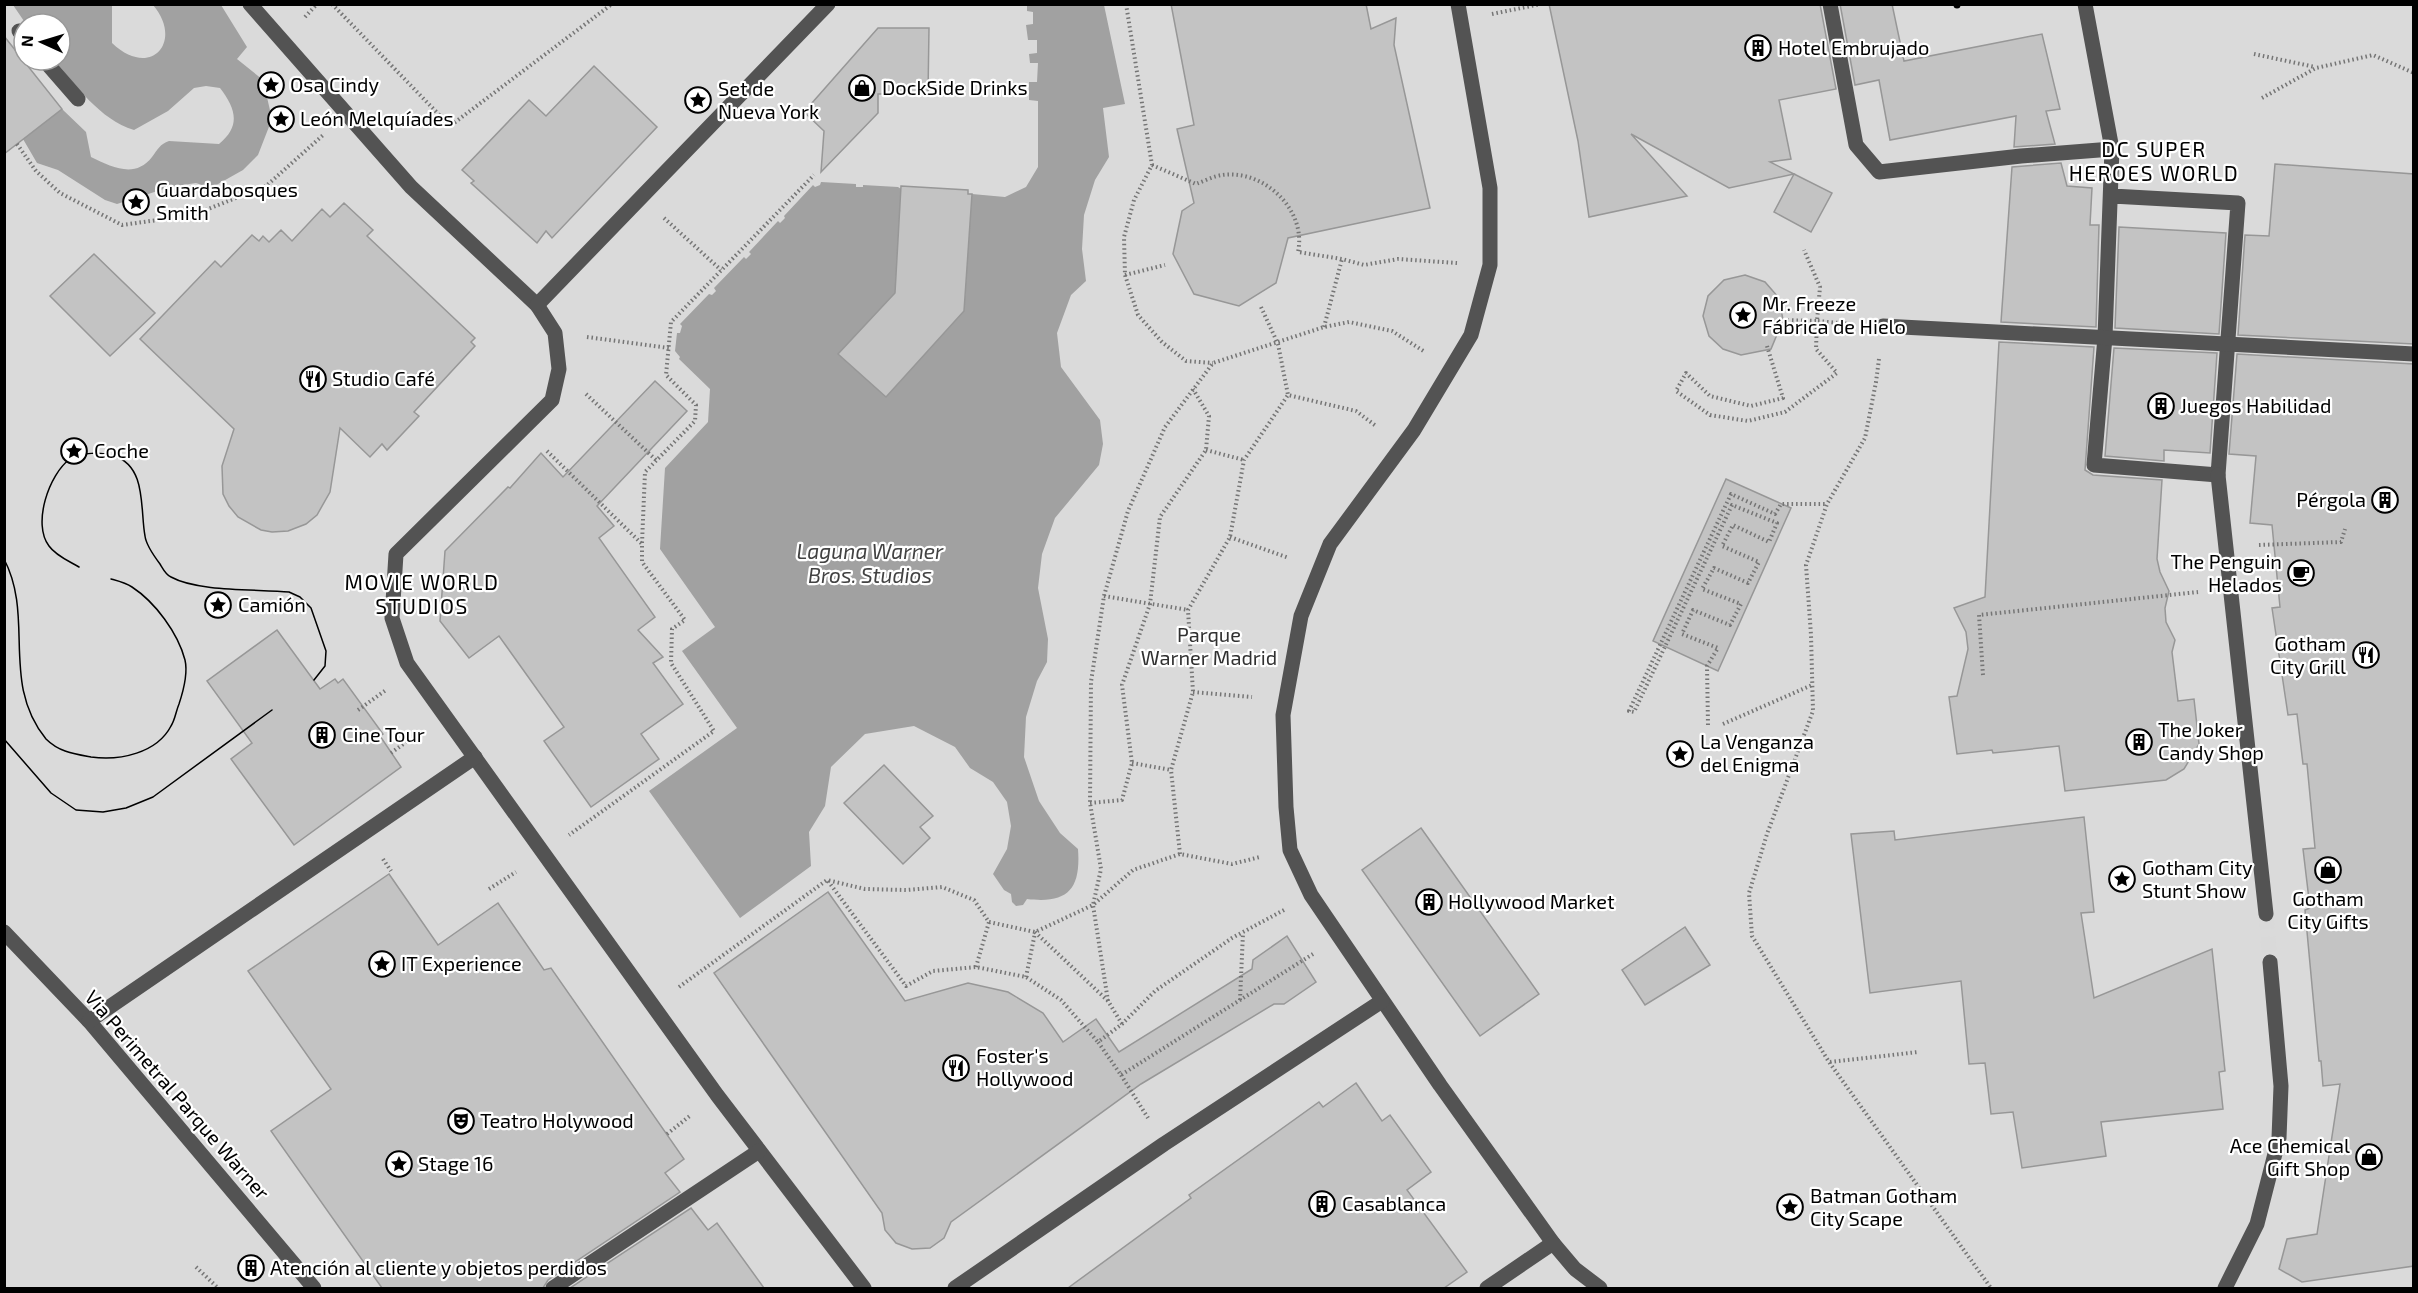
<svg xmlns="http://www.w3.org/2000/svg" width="2418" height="1293" viewBox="0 0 2418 1293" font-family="'Exo 2',sans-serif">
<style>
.green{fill:#dadada;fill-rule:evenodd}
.water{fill:#a1a1a1}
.building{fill:#c3c3c3;stroke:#979797;stroke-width:1.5}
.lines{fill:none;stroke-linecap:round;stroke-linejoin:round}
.minor-tunnel{stroke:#d9d9d9;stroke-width:15;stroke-dasharray:15 8;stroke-linecap:butt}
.path{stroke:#757575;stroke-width:4;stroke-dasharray:1.5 3;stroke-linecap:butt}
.minor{stroke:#535353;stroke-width:15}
.tram{stroke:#000;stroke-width:1.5}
.rail-casing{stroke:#000;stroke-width:7}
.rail{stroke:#fff;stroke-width:4.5;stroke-dasharray:14;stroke-linecap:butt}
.labels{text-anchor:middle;stroke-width:4.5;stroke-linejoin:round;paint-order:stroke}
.poi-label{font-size:20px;fill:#000;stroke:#fff;text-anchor:start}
.park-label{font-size:20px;fill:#313131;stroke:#fff}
.street-label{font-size:20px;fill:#000;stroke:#fff}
.neighbourhood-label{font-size:21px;letter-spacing:1.5px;fill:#000;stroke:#fff}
.water-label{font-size:21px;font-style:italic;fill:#424242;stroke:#fff}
</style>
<rect width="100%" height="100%" fill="#fff"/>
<!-- green -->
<path class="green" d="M5,5H2413V1288H5ZM24,24H60V60H24Z"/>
<!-- water -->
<g class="water">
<path d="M13,5H112V43C151,80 184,41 153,5H221L247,47L237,59L263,80L272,119L258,155L243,170L211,188L196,183L170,187L117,204L105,200L58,170L37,163L23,139L62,109L86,132L91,157C112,167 135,179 152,157C158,149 160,144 169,141L219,144C241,126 236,109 220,88L206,86L194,88L168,111L134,130C99,119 77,86 54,60H60V24H26Z"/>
<path d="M1027,5H1104L1125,104L1103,108L1109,157L1095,180L1084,215L1082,249L1086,281L1071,295L1057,333L1061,367L1100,420L1103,444L1099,465L1055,518L1042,554L1038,588L1048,639L1047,662L1037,681L1026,717L1024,757L1039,801L1060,833L1078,849C1081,889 1068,904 1027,899L1023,905L1016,906L1012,902L1011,894L1004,890L993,874L1007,849L1011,826L1007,802L993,782L970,768L955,747L914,726L865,734L831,767L825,806L809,832L811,866L740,918L649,791L737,728L682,651L715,627L660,549L665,468L708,422L710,389L679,359L680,357L675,351L677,333H680L682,326L680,324L709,294L712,295L716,291L714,288L744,257L746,259L751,254L749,252L778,221L780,223L785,218L784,216L813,185L815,187L820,185L821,182L856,184V187H863V185L898,187L901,189L895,293L838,354L886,397L964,311L972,194L1005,197L1026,187L1038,167V101L1029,100V82H1037L1038,63H1030L1029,54L1037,53V40H1028L1026,25L1033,24V12L1027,11Z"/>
</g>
<!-- building -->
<g class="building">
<polygon points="1171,4 1366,4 1371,29 1396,18 1394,45 1430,208 1288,238 1276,283 1239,306 1194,294 1173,254 1182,211 1194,203 1177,129 1194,125"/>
<polygon points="1549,4 1820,4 1836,89 1779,100 1791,159 1770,162 1794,174 1729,188 1631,134 1687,196 1589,217 1578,141"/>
<polygon points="1840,4 1892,4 1904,61 2042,34 2060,109 2046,111 2055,144 2014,147 2016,116 1890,140 1879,80 1855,85"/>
<polygon points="878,28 929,28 928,94 878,94 878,113 821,172 824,131 804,112"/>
<polygon points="4,36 62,109 4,154"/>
<polygon points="594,66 657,127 552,238 546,231 537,243 471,183 474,181 462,170 529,100 546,116"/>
<polygon points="2061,163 2067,186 2092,188 2090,225 2099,225 2096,327 2001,322 2012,167"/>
<polygon points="2275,164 2414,174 2414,344 2238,335 2245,235 2269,236"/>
<polygon points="1794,174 1832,193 1811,232 1774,212"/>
<polygon points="901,186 968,190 968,194 972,194 964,311 886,397 838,354 895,293"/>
<polygon points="344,203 373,230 367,236 475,338 471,342 475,346 414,412 419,416 387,450 382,444 370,457 340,428 330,492 317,515 306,524 288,531 272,532 261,530 238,517 229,506 223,494 222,466 234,429 140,339 215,261 221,267 252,235 259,241 263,236 269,242 281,230 292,241 322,209 330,217"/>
<polygon points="2119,227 2226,233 2219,334 2115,328"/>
<polygon points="94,254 155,313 110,356 50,296"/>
<polygon points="1745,275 1765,282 1779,298 1783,320 1771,349 1741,355 1723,349 1709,336 1703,316 1708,296 1724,280"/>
<polygon points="1999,342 2094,347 2085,470 2093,475 2162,480 2157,559 2160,572 2169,591 2165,608 2166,622 2175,640 2172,652 2178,701 2194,699 2199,744 2184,769 2166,780 2065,791 2059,746 1993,753 1992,750 1957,754 1949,697 1957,696 1968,649 1966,632 1954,608 1985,597"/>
<polygon points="2114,348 2217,353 2210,453 2164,450 2164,461 2105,456"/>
<polygon points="2237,354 2414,364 2414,1266 2302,1282 2279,1269 2287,1239 2317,1234 2340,1084 2323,1086 2321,1061 2319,1061 2305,910 2310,908 2303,849 2315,848 2307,764 2303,764 2297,714 2288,715 2272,608 2280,607 2272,525 2250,523 2256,456 2229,454"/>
<polygon points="655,381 687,411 597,506 614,526 599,538 655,617 638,630 663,657 653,663 683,704 641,734 659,759 591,807 544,741 564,727 499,636 469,658 440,621 445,551 508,487 510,488 541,453 563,477"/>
<polygon points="1726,479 1791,508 1718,671 1653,641"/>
<polygon points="277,630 320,689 335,679 338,683 343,679 383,734 380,736 401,767 294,845 231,759 252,743 207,681"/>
<polygon points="884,765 933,816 920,827 930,838 903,864 844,803"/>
<polygon points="2084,817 2094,912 2081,913 2094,998 2212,949 2225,1071 2219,1072 2223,1109 2101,1122 2106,1156 2022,1168 2013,1112 1991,1114 1985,1063 1969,1064 1961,981 1870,993 1851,834 1894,831 1895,840"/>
<polygon points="1421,828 1539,994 1480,1036 1362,870"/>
<polygon points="389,874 438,945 498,903 544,970 551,968 684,1159 665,1173 680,1192 548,1280 543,1288 382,1288 271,1131 331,1089 248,971"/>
<polygon points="828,892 905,1001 968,983 1008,992 1043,1013 1063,1042 1096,1019 1119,1052 1252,969 1253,960 1287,936 1316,982 1284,1004 1274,1004 1141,1084 951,1222 944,1238 930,1248 912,1249 896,1243 885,1230 882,1213 714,973"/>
<polygon points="1685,927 1710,965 1645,1005 1622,970"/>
<polygon points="1356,1083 1382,1121 1390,1115 1431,1172 1407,1190 1467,1272 1444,1288 1068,1288 1191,1198 1189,1195 1319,1102 1323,1107"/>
<polygon points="691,1208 708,1230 717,1223 764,1288 570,1288"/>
</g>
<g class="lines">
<!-- minor-tunnel -->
<polyline class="minor-tunnel" points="2266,914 2270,962"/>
<!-- path -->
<g class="path">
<polyline points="332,4 450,126 612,4"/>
<polyline points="1126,4 1152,165 1134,200 1124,237 1125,275 1138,315 1162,342 1186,361 1213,363"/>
<polyline points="1492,14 1541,4"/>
<polyline points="305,17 317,4"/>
<polyline points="2254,54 2315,67"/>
<polyline points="2262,98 2316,68 2373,55 2414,73"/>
<polyline points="17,144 36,171 60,193 122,225 193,215 266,186 323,135"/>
<path d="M1152,165L1196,184C1204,181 1214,176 1222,175C1264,169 1307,210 1298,252L1342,259L1364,265L1398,259L1457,263"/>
<polyline points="664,218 721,270"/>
<polyline points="1125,275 1165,265"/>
<polyline points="1261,307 1278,344 1288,395 1356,411 1376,426"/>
<polyline points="1783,320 1817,321 1820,287 1804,250"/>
<polyline points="1324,327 1342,259"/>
<polyline points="587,337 669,348"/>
<polyline points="1767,346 1783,398 1751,406 1710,396 1686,373 1676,391 1710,415 1748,421 1785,412 1837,373 1816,349 1817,321 1851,324"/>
<polyline points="1879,359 1876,382 1865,438 1827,504 1806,565 1811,635 1813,711 1767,834 1749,893 1752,936 1829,1062 1991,1288"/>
<polyline points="586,394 656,460"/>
<polyline points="1206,450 1244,460"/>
<polyline points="547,451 642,544 642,562 685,620 672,629 671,663 714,731 569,835"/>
<polyline points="1230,537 1289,558"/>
<polyline points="642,543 645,472 695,421 696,405 666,375 671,322 814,175"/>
<polyline points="2259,545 2341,542 2345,529"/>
<polyline points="1104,596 1188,610"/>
<polyline points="1983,675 1979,615 2198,592"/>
<polyline points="1193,692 1252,697"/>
<polyline points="358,710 386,690"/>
<polyline points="1723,724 1812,685"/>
<polyline points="1708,725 1707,666 1718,648 1682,634 1693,610 1730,625 1741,604 1702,589 1714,568 1748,583 1759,562 1722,546 1733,525 1769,542 1777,523 1732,505 1634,712 1629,711 1731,494 1775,514 1781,504 1827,504"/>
<polyline points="391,753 417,734"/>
<polyline points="1132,763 1171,770"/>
<polyline points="1090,803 1122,800 1132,763 1122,685 1150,604 1160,517 1206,450 1209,416 1193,389"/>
<polyline points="1180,854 1171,770 1193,692 1188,610 1230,537 1244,460 1288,395"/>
<polyline points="383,859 391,871"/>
<polyline points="828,881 906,986 933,971 976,967 1026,977 1061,1000 1098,1042"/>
<polyline points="489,889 516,872"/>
<polyline points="1284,910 1232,938 1155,991 1122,1024 1098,1042 1121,1075 1313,954"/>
<polyline points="1035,932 1108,1001 1122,1024"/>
<polyline points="976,967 989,922"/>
<polyline points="1026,977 1035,933"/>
<polyline points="679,987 827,880 865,889 906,890 942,887 974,900 989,922 1035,932 1093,905 1101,869 1090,803 1091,682 1104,596 1128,511 1165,427 1213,363 1324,327 1349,322 1392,331 1425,352"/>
<polyline points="1240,1000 1243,933"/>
<polyline points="1108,1001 1093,905 1133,870 1180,854 1232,864 1260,857"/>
<polyline points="1830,1062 1918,1052"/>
<polyline points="1121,1075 1148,1118"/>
<polyline points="667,1134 691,1115"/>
<polyline points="2306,1166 2326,1169"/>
<polyline points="196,1267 217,1287"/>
</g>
<!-- minor -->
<g class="minor">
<polyline points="250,4 411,187 537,305 555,333 559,369 552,400 396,554 392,618 407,663 717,1095 864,1288"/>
<polyline points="1458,4 1490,188 1490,265 1471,335 1414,430 1330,544 1301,616 1283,715 1286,807 1290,850 1311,895 1440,1085 1553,1243"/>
<polyline points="1830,4 1856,145 1879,172 2021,156 2112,149"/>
<polyline points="2085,4 2112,149 2105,337 2094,465 2218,475 2238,203 2112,196"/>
<polyline points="19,31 24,37"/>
<polyline points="44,60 78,99"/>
<polyline points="537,305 828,4"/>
<polyline points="1883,326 2414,354"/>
<polyline points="2218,475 2266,914"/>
<polyline points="4,932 89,1021 314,1288"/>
<polyline points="89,1021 475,757"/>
<polyline points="553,1288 759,1151"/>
<polyline points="955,1288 1164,1144 1382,1001"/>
<polyline points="1487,1288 1553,1243 1575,1269 1600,1288"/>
<polyline points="2225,1288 2257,1224 2279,1138 2281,1086 2270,962"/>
</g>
<!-- tram -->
<g class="tram">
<path d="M4,559C35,618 0,682 46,739C59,752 74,754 91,757C120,761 157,753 171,726C175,720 176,711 179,704C183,692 188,673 185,660C178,633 155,602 132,587C126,583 118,581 111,579"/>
<path d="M79,567C69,561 56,556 49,546C32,524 49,474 70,459C81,452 102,452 114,456C147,466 140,510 145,536C146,545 154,556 160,564C163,569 166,575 171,577C198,592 257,589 289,592L300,597L311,608L326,651L325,666L314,680"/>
<polyline points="4,739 51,793 76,810 103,812 126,808 153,797 272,710"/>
</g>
<!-- rail casing -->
<g class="rail-casing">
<polyline id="rail" points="1957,4 1957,5"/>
</g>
<!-- rail -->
<use href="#rail" class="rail"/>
</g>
<!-- icons -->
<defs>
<g id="building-ring" transform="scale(1.35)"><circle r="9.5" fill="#fff" stroke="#000" stroke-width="1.5"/><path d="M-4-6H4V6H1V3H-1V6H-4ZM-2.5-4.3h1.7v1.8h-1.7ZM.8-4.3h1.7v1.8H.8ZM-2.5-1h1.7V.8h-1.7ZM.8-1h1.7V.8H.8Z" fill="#000"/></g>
<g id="sight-ring" transform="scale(1.35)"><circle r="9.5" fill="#fff" stroke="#000" stroke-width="1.5"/><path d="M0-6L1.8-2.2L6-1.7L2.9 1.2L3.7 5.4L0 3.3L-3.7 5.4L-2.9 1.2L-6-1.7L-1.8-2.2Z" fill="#000"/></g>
<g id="shop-ring" transform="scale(1.35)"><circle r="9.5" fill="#fff" stroke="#000" stroke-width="1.5"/><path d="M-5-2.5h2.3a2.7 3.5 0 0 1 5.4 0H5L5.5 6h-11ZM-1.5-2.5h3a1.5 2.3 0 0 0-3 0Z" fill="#000"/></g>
<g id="restaurant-ring" transform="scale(1.35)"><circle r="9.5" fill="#fff" stroke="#000" stroke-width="1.5"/><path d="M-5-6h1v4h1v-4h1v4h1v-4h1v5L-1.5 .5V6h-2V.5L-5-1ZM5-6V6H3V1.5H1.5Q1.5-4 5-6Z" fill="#000"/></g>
<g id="cafe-ring" transform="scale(1.35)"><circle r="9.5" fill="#fff" stroke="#000" stroke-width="1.5"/><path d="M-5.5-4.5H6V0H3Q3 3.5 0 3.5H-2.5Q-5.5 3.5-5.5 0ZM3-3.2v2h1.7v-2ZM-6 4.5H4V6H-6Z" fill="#000"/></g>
<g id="theatre-ring" transform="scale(1.35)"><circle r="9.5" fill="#fff" stroke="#000" stroke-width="1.5"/><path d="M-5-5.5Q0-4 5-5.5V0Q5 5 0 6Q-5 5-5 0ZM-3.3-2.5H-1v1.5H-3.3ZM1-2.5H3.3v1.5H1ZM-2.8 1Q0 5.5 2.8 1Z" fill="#000"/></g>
</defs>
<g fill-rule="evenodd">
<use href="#building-ring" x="1758" y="48"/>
<use href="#sight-ring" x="271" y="85"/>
<use href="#shop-ring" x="862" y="88"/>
<use href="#sight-ring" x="698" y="100"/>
<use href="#sight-ring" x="281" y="119"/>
<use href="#sight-ring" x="136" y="202"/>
<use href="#sight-ring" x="1743" y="315"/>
<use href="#restaurant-ring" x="313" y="379"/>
<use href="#building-ring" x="2161" y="406"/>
<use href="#sight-ring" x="74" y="451"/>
<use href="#building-ring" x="2385" y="500"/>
<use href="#cafe-ring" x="2301" y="573"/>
<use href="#sight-ring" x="218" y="605"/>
<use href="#restaurant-ring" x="2366" y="655"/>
<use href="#building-ring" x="322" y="735"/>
<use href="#building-ring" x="2139" y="742"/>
<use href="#sight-ring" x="1680" y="754"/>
<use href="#shop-ring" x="2328" y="870"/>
<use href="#sight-ring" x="2122" y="879"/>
<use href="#building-ring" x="1429" y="902"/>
<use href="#sight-ring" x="382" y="964"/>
<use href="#restaurant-ring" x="956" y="1068"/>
<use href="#theatre-ring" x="461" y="1121"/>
<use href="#shop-ring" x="2369" y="1157"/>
<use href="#sight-ring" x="399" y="1164"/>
<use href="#building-ring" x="1322" y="1204"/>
<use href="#sight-ring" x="1790" y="1207"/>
<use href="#building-ring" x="251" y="1268"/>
</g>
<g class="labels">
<!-- poi labels -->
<g class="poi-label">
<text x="1778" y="55">Hotel Embrujado</text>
<text x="290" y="92">Osa Cindy</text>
<text x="882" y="95">DockSide Drinks</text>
<text x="718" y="96">Set de<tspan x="718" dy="23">Nueva York</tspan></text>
<text x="300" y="126">León Melquíades</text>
<text x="156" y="197">Guardabosques<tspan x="156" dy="23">Smith</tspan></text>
<text x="1762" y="311">Mr. Freeze<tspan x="1762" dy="23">Fábrica de Hielo</tspan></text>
<text x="332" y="386">Studio Café</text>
<text x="2180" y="413">Juegos Habilidad</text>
<text x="94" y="458">Coche</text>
<text x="2366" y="507" text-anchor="end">Pérgola</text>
<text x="2282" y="569" text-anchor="end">The Penguin<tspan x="2282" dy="23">Helados</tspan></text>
<text x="238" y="612">Camión</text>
<text x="2346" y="651" text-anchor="end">Gotham<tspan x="2346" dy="23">City Grill</tspan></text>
<text x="2158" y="737">The Joker<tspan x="2158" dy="23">Candy Shop</tspan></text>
<text x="342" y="742">Cine Tour</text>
<text x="1700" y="749">La Venganza<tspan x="1700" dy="23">del Enigma</tspan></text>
<text x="2142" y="875">Gotham City<tspan x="2142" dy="23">Stunt Show</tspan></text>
<text x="2328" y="906" text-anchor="middle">Gotham<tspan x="2328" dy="23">City Gifts</tspan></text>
<text x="1448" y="909">Hollywood Market</text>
<text x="401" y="971">IT Experience</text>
<text x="976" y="1063">Foster's<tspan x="976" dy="23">Hollywood</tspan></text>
<text x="480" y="1128">Teatro Holywood</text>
<text x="2350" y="1153" text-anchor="end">Ace Chemical<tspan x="2350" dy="23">Gift Shop</tspan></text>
<text x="418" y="1171">Stage 16</text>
<text x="1810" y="1203">Batman Gotham<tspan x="1810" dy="23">City Scape</tspan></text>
<text x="1342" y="1211">Casablanca</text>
<text x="270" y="1275">Atención al cliente y objetos perdidos</text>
</g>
<!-- park labels -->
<g class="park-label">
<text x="1209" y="642">Parque<tspan x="1209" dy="23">Warner Madrid</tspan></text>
</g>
<!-- street labels -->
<g class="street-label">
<text transform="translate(177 1095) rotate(49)" y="7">Via Perimetral Parque Warner</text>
</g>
<!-- neighbourhood labels -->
<g class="neighbourhood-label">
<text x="2154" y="157">DC SUPER<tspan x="2154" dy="24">HEROES WORLD</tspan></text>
<text x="422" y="590">MOVIE WORLD<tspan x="422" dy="24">STUDIOS</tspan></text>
</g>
<!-- water labels -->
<g class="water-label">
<text x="870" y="559">Laguna Warner<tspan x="870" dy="24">Bros. Studios</tspan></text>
</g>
</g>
<!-- border -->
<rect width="2418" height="1293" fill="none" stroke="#000000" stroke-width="12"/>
<!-- north arrow -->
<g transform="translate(42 42) rotate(274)"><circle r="28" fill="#ffffff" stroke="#999999" stroke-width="1.5"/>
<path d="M0-4.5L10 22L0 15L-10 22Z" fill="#000000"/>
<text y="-9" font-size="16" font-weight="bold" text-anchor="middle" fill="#000000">N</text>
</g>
</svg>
